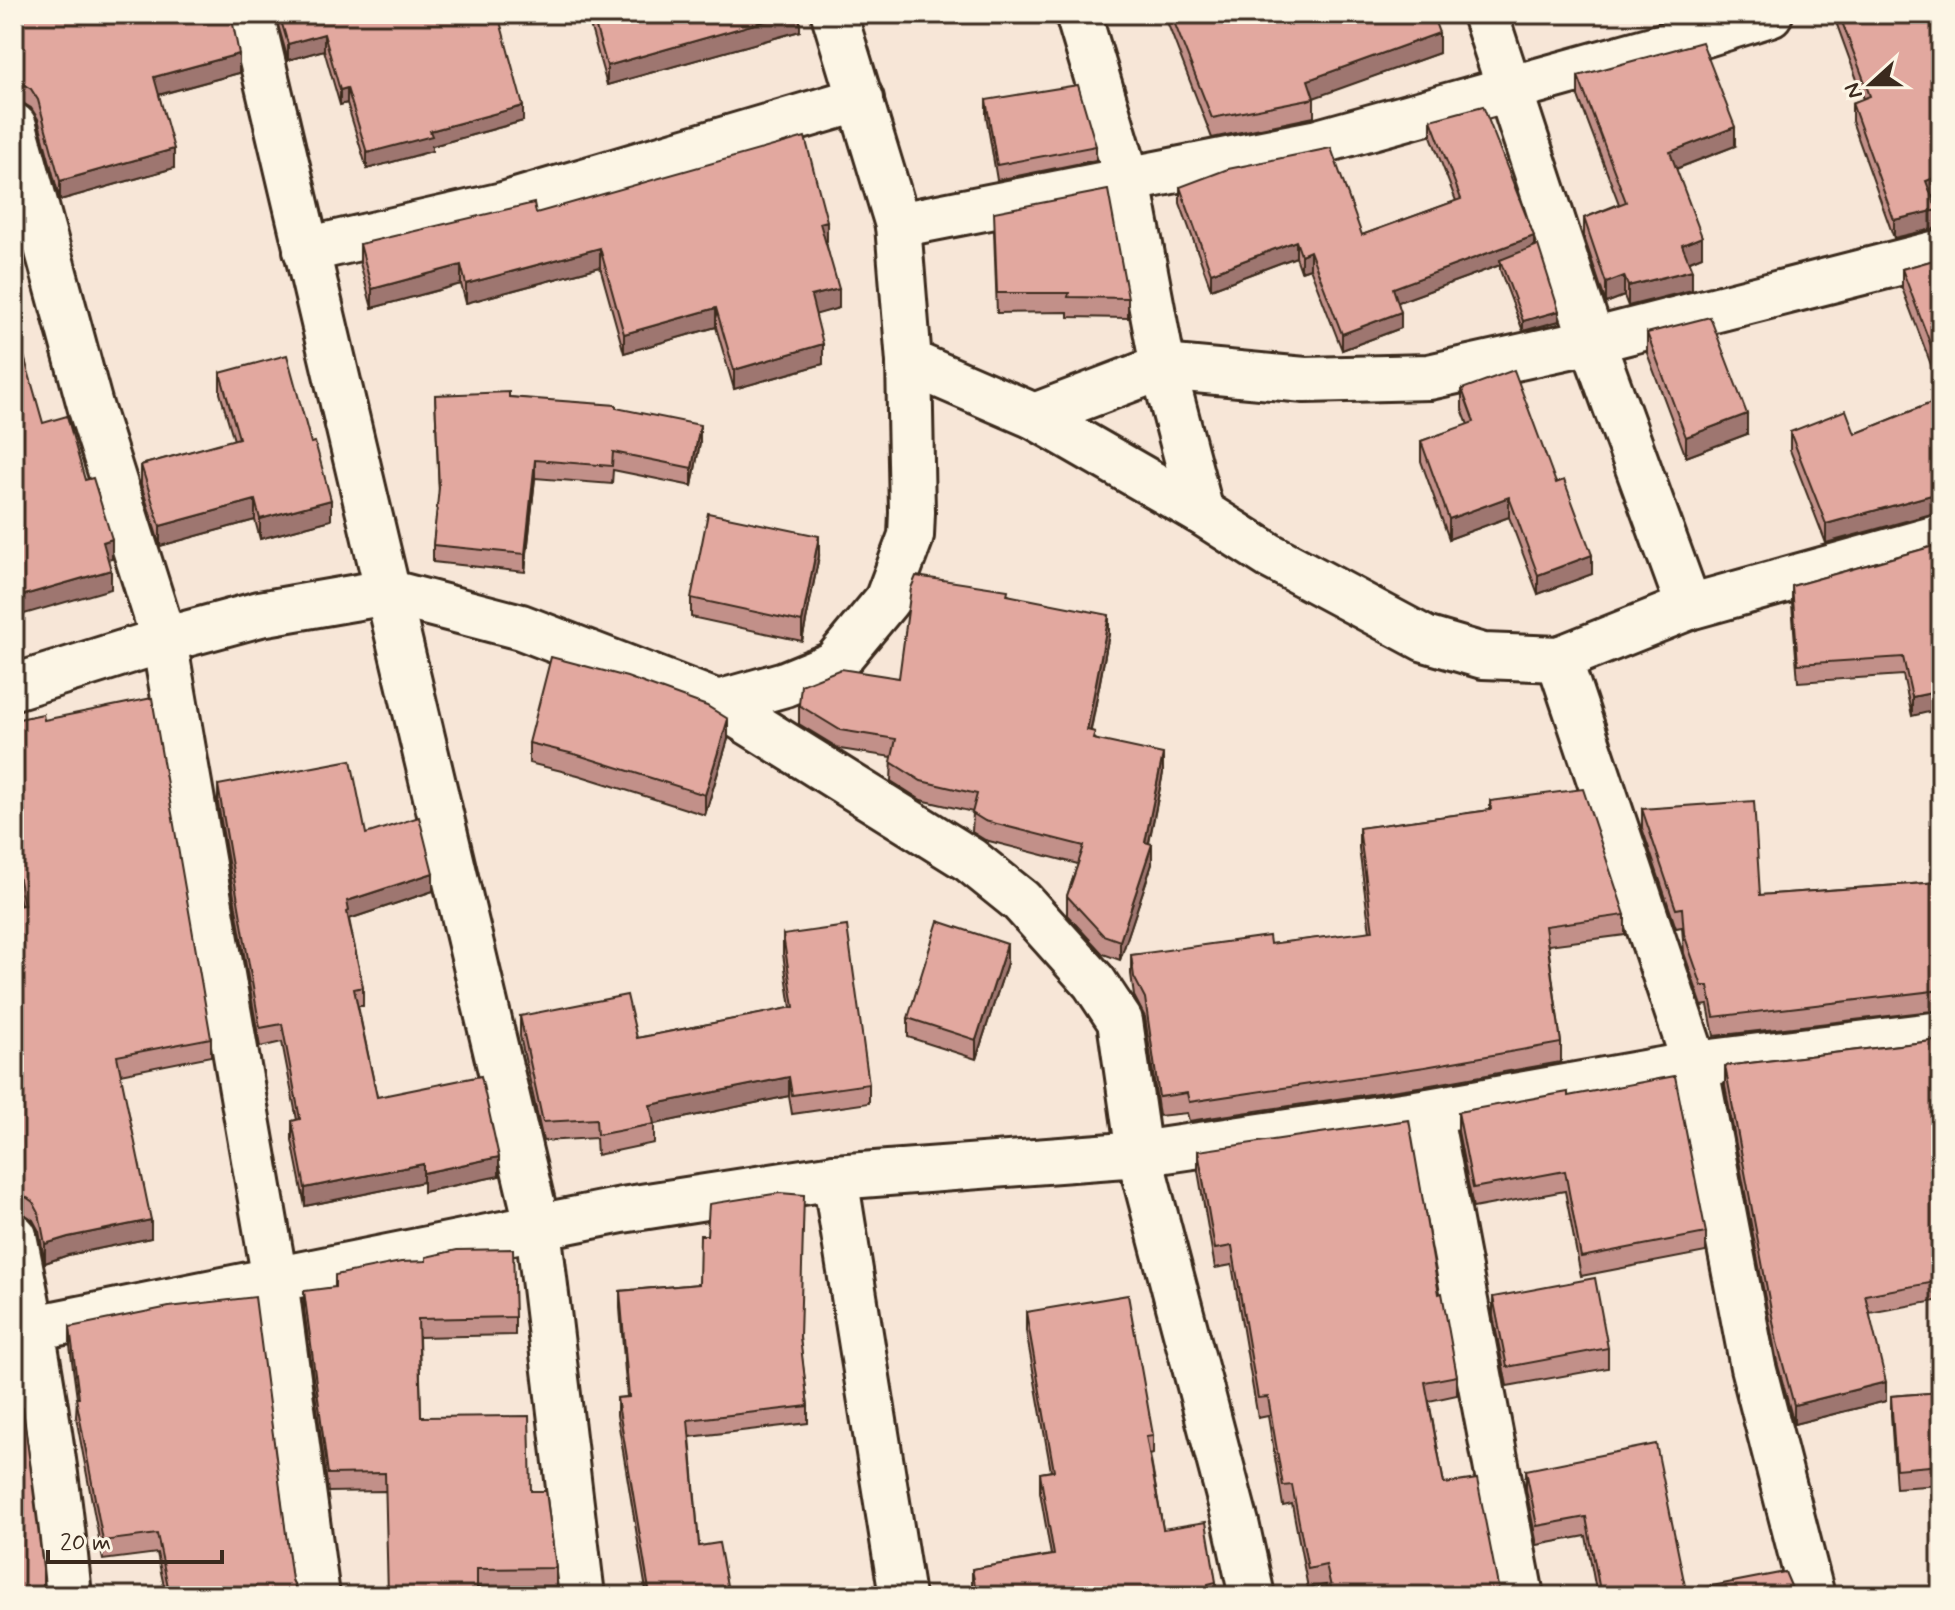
<svg xmlns="http://www.w3.org/2000/svg" width="1955" height="1610" viewBox="0 0 1955 1610" font-family="Mynerve,sans-serif">
<style>
.lines{fill:none;stroke-linecap:round;stroke-linejoin:round}
.minor-casing{stroke:#3b2a1e;stroke-width:50}
.minor{stroke:#fcf5e5;stroke-width:44}
.wall{fill:#c29089;stroke:#3b2a1e;stroke-width:2}
.shaded-wall{fill:#9e766f;stroke:#3b2a1e;stroke-width:2}
.building{fill:#e2a89f;stroke:#3b2a1e;stroke-width:2}
</style>
<rect width="100%" height="100%" fill="#f7e6d7"/>
<filter id="ink" filterUnits="userSpaceOnUse"><feTurbulence type="fractalNoise" baseFrequency=".0125" numOctaves="2"/><feDisplacementMap in="SourceGraphic" scale="16" xChannelSelector="R" yChannelSelector="G"/><feConvolveMatrix kernelMatrix="1 2 1 2 8 2 1 2 1" color-interpolation-filters="sRGB"/></filter>
<g filter="url(#ink)">
<g class="lines">
<!-- minor casing -->
<g class="minor-casing">
<g id="minor">
<polyline points="251,14 538,1228 582,1596"/>
<polyline points="834,14 898,225"/>
<polyline points="1078,14 1128,181 1163,367 1201,512"/>
<polyline points="1485,14 1592,341 1689,607"/>
<polyline points="14,126 91,409 164,640 275,1280 317,1596"/>
<polyline points="306,250 503,205 861,99"/>
<polyline points="909,362 1034,416 1201,512 1270,556 1425,639 1483,656 1559,659 1689,607 1941,537"/>
<polyline points="1034,416 1163,367 1305,380 1429,377 1592,341 1941,252"/>
<polyline points="1559,659 1695,1064 1753,1367 1812,1596"/>
<polyline points="14,687 164,640 260,614 387,592 521,627 718,703 970,860 1021,901 1094,982 1120,1021 1139,1154 1236,1523 1252,1596"/>
<polyline points="718,703 785,684 834,664 887,600 911,536 912,512 909,362 898,225 1318,142 1703,35 1770,14"/>
<polyline points="1429,1111 1521,1596"/>
<polyline points="835,1177 902,1596"/>
<path d="M14,1236C38,1354 58,1475 69,1596"/>
<polyline points="14,1332 622,1210 835,1177 1139,1154 1429,1111 1695,1064 1941,1034"/>
</g>
</g>
<!-- minor -->
<use href="#minor" class="minor"/>
</g>
<!-- wall -->
<g class="wall">
<polygon points="14,14 126,25 239,73 159,95 174,168 60,200 38,119 31,108 21,102 14,102"/>
<polygon points="275,14 498,14 523,121 432,146 432,151 367,169 347,103 340,105 324,50 288,60"/>
<polygon points="587,14 800,14 800,31 607,85"/>
<polygon points="1164,14 1432,14 1439,53 1314,97 1314,117 1212,138"/>
<polygon points="1836,14 1941,14 1941,193 1932,197 1937,228 1894,238 1852,121 1852,103 1864,99 1836,22"/>
<polygon points="1578,76 1735,146 1676,169 1702,256 1688,262 1692,290 1628,306 1624,296 1606,303 1584,237 1584,218 1619,204 1578,96"/>
<polygon points="986,100 1096,146 1096,160 997,180 986,115"/>
<polygon points="1431,120 1534,246 1559,321 1523,331 1500,270 1500,265 1398,302 1401,328 1342,350 1310,268 1301,271 1296,257 1211,289 1180,203 1180,187 1362,235 1456,201 1431,136"/>
<polygon points="536,213 827,241 826,241 839,308 815,314 823,364 734,389 716,327 624,353 600,267 466,303 461,284 372,308 360,263 360,244"/>
<polygon points="994,231 1128,298 1128,318 1068,317 1068,312 997,313"/>
<polygon points="1941,258 1941,391 1902,288 1902,269"/>
<polygon points="1647,333 1747,434 1686,457 1647,353"/>
<polygon points="220,373 331,520 260,539 255,520 160,546 141,484 141,465 234,440 220,393"/>
<polygon points="1462,389 1556,483 1592,574 1538,594 1509,517 1449,539 1421,461 1421,441 1468,425 1462,409"/>
<polygon points="435,395 509,397 616,408 700,442 692,486 613,470 612,484 535,478 525,572 433,562 433,545 439,494"/>
<polygon points="1941,399 1941,513 1935,513 1826,543 1790,450 1790,432 1855,434"/>
<polygon points="1941,544 1912,716 1903,675 1798,682 1792,604 1792,586"/>
<polygon points="819,556 802,641 691,617 691,598"/>
<polygon points="1008,595 1109,634 1091,730 1095,739 1163,773 1149,843 1152,864 1120,960 1103,954 1067,915 1067,896 1078,864 985,840 972,832 973,812 921,800 891,781 892,757 840,749 799,724 799,705 899,678"/>
<polygon points="14,720 44,720 211,1038 211,1056 120,1074 151,1238 68,1255 45,1263 39,1231 33,1220 23,1213 14,1212 14,906 21,906 14,873"/>
<polygon points="728,739 705,815 578,775 529,763 529,743"/>
<polygon points="218,785 433,891 349,919 363,987 363,1006 358,1006 377,1097 499,1176 423,1192 423,1182 305,1206 292,1140 292,1121 297,1120 282,1042 260,1047 218,804"/>
<polygon points="1490,801 1625,915 1625,935 1548,945 1561,1043 1561,1062 1425,1086 1189,1121 1187,1113 1159,1116 1145,1017 1134,996 1131,974 1131,955 1270,944 1370,932 1359,848 1359,828 1490,810"/>
<polygon points="1642,809 1760,895 1939,882 1938,860 1941,860 1941,1010 1714,1036 1708,1005 1702,1006 1684,953 1682,927 1676,928 1642,828"/>
<polygon points="783,935 869,1084 869,1103 792,1114 789,1096 654,1124 654,1143 597,1155 596,1138 543,1141 520,1036 520,1016 637,1038 791,1008 783,954"/>
<polygon points="1007,963 976,1059 908,1037 908,1018"/>
<polygon points="1941,1040 1941,1300 1869,1313 1886,1401 1794,1424 1777,1362 1725,1086 1725,1066"/>
<polygon points="1568,1096 1706,1233 1706,1252 1581,1276 1565,1191 1473,1208 1458,1131 1458,1112"/>
<polygon points="1198,1151 1439,1294 1457,1376 1457,1395 1429,1401 1444,1484 1500,1596 1329,1596 1326,1585 1308,1588 1292,1504 1283,1506 1268,1416 1258,1418 1232,1265 1215,1268 1198,1171"/>
<polygon points="699,1284 800,1341 808,1406 808,1423 690,1437 699,1546 729,1596 647,1596 617,1415 617,1398 627,1397 620,1308 620,1291"/>
<polygon points="304,1291 515,1317 515,1335 419,1337 421,1417 531,1491 556,1568 556,1586 477,1588 385,1491 328,1492 304,1309"/>
<polygon points="1493,1297 1608,1348 1608,1368 1507,1386 1493,1316"/>
<polygon points="1026,1312 1153,1435 1153,1454 1150,1455 1163,1529 1216,1582 1216,1596 973,1596 972,1588 972,1569 1051,1555 1040,1492 1040,1473 1051,1471 1026,1331"/>
<polygon points="70,1327 292,1580 298,1593 304,1596 166,1596 157,1553 103,1560 76,1417 77,1398 70,1346"/>
<polygon points="1941,1392 1941,1485 1896,1488 1891,1415 1891,1396"/>
<polygon points="1526,1470 1686,1591 1794,1593 1798,1596 1597,1596 1586,1536 1537,1545 1526,1489"/>
</g>
<!-- shaded-wall -->
<g class="shaded-wall">
<polygon points="790,14 800,14 800,31 607,85 607,66"/>
<polygon points="1439,33 1439,53 1308,100 1308,80"/>
<polygon points="324,34 324,50 288,60 288,44"/>
<polygon points="239,54 239,73 154,96 154,77"/>
<polygon points="347,88 347,103 340,105 340,90"/>
<polygon points="523,106 523,121 432,146 432,151 367,169 367,153 430,131"/>
<polygon points="1735,127 1735,146 1670,171 1670,152"/>
<polygon points="174,149 174,168 60,200 60,181"/>
<polygon points="1941,175 1941,193 1926,199 1926,181"/>
<polygon points="1937,210 1937,228 1894,238 1894,220"/>
<polygon points="16,211 16,230 14,231 14,212"/>
<polygon points="827,221 827,241 820,243 820,223"/>
<polygon points="1534,236 1534,252 1500,260 1500,265 1393,304 1393,288"/>
<polygon points="1702,237 1702,256 1682,264 1682,245"/>
<polygon points="1296,241 1296,257 1211,289 1211,273"/>
<polygon points="600,248 600,267 466,303 466,284"/>
<polygon points="1310,251 1310,268 1301,271 1301,255"/>
<polygon points="461,265 461,284 372,308 372,289"/>
<polygon points="1692,270 1692,290 1628,306 1628,286"/>
<polygon points="1624,276 1624,296 1606,303 1606,283"/>
<polygon points="839,289 839,308 811,316 811,296"/>
<polygon points="716,308 716,327 624,353 624,334"/>
<polygon points="1559,311 1559,321 1523,331 1523,321"/>
<polygon points="1401,312 1401,328 1342,350 1342,334"/>
<polygon points="823,344 823,364 734,389 734,370"/>
<polygon points="1747,414 1747,434 1686,457 1686,437"/>
<polygon points="700,425 700,442 692,486 692,468"/>
<polygon points="535,460 535,478 525,572 525,554"/>
<polygon points="1935,494 1935,513 1826,543 1826,524"/>
<polygon points="1509,497 1509,517 1449,539 1449,519"/>
<polygon points="255,500 255,520 160,546 160,526"/>
<polygon points="331,500 331,520 260,539 260,519"/>
<polygon points="819,536 819,556 802,641 802,622"/>
<polygon points="112,539 112,559 103,561 103,542"/>
<polygon points="1592,555 1592,574 1538,594 1538,575"/>
<polygon points="111,570 111,589 14,617 14,598"/>
<polygon points="1109,615 1109,634 1087,749 1087,730"/>
<polygon points="1941,691 1941,709 1912,716 1912,697"/>
<polygon points="728,719 728,739 705,815 705,795"/>
<polygon points="1163,754 1163,773 1145,861 1145,842"/>
<polygon points="1152,844 1152,864 1120,960 1120,941"/>
<polygon points="433,873 433,891 349,919 349,930 347,930 347,901"/>
<polygon points="1007,944 1007,963 976,1059 976,1040"/>
<polygon points="789,1077 789,1096 650,1125 650,1105"/>
<polygon points="499,1157 499,1176 423,1192 423,1173"/>
<polygon points="423,1164 423,1182 305,1206 305,1188"/>
<polygon points="151,1220 151,1238 68,1255 45,1263 45,1244 68,1237"/>
<polygon points="1886,1382 1886,1401 1794,1424 1794,1405"/>
</g>
<!-- building -->
<g class="building">
<polygon points="14,14 123,14 126,25 163,14 231,14 239,54 154,77 174,149 60,181 38,100 31,89 21,83 14,83"/>
<polygon points="279,14 498,14 523,106 430,131 432,136 367,153 347,88 340,90 324,34 288,44"/>
<polygon points="592,14 790,14 607,66"/>
<polygon points="1171,14 1432,14 1439,33 1308,80 1314,98 1212,118"/>
<polygon points="1839,14 1941,14 1941,175 1926,181 1937,210 1894,220 1852,103 1870,96"/>
<polygon points="1702,42 1735,127 1670,152 1702,237 1682,245 1692,270 1628,286 1624,276 1606,283 1584,218 1626,202 1578,76"/>
<polygon points="1078,85 1096,146 997,165 986,100"/>
<polygon points="1483,106 1534,236 1393,288 1401,312 1342,334 1310,251 1301,255 1296,241 1211,273 1180,187 1228,169 1331,148 1362,235 1461,199 1431,120"/>
<polygon points="805,137 827,221 820,223 839,289 811,296 823,344 734,370 716,308 624,334 600,248 466,284 461,265 372,289 360,244 534,203 536,213"/>
<polygon points="1108,190 1128,298 1068,297 1069,293 997,293 994,212"/>
<polygon points="1538,245 1559,311 1523,321 1500,260"/>
<polygon points="1941,258 1941,372 1902,269"/>
<polygon points="1710,317 1747,414 1686,437 1647,333"/>
<polygon points="14,335 18,335 43,423 67,416 85,480 93,478 112,539 103,542 111,570 14,598"/>
<polygon points="287,355 311,443 315,442 331,500 260,519 255,500 160,526 141,465 239,438 220,373"/>
<polygon points="1514,370 1556,483 1564,480 1592,555 1538,575 1509,497 1449,519 1421,441 1474,422 1462,389"/>
<polygon points="509,392 509,397 616,405 616,408 700,425 692,468 613,452 612,466 535,460 525,554 433,545 439,488 435,395"/>
<polygon points="1941,399 1941,494 1935,494 1826,524 1790,432 1846,410 1855,434"/>
<polygon points="708,513 819,536 802,622 691,598"/>
<polygon points="1941,544 1941,691 1912,697 1903,657 1798,664 1792,586"/>
<polygon points="916,576 1008,590 1007,595 1109,615 1087,730 1095,732 1093,739 1163,754 1145,842 1152,844 1120,941 1103,935 1067,896 1084,846 985,821 972,813 977,794 921,781 891,762 896,739 840,730 799,705 801,685 841,669 899,678 911,588"/>
<polygon points="551,657 627,677 707,706 728,719 705,795 578,755 529,743"/>
<polygon points="152,698 211,1038 117,1056 151,1220 68,1237 45,1244 39,1213 33,1202 23,1195 14,1194 14,906 24,905 14,855 14,720 43,714 44,720"/>
<polygon points="351,760 366,834 419,817 433,873 347,901 349,911 347,912 363,987 354,989 377,1097 481,1076 499,1157 423,1173 423,1164 305,1188 292,1121 300,1119 282,1024 260,1028 218,785"/>
<polygon points="1583,789 1625,915 1545,926 1561,1043 1425,1067 1189,1102 1187,1093 1159,1097 1145,998 1134,977 1131,955 1269,936 1270,944 1373,931 1359,828 1491,810 1490,801"/>
<polygon points="1754,801 1760,895 1940,882 1938,860 1941,860 1941,990 1714,1017 1708,986 1702,986 1684,934 1682,908 1676,909 1642,809"/>
<polygon points="938,921 1007,944 976,1040 908,1018"/>
<polygon points="847,926 869,1084 792,1095 789,1077 650,1105 654,1124 597,1135 596,1119 543,1122 520,1016 627,995 637,1038 794,1007 783,935"/>
<polygon points="1941,1040 1941,1205 1938,1206 1941,1221 1941,1281 1865,1295 1886,1382 1794,1405 1777,1342 1725,1066"/>
<polygon points="1675,1076 1706,1233 1581,1257 1565,1171 1473,1188 1458,1112 1568,1092 1568,1096"/>
<polygon points="1409,1120 1439,1294 1442,1293 1457,1376 1425,1382 1444,1484 1477,1479 1500,1596 1333,1596 1326,1565 1308,1569 1292,1485 1283,1486 1268,1397 1258,1398 1232,1246 1215,1249 1198,1151"/>
<polygon points="780,1193 804,1195 800,1337 808,1406 688,1420 699,1546 719,1543 729,1596 650,1596 617,1398 629,1397 620,1291 699,1284 700,1235 707,1235 709,1204"/>
<polygon points="513,1249 515,1317 418,1319 421,1417 529,1416 531,1491 546,1491 556,1568 477,1569 477,1596 388,1596 385,1473 328,1474 304,1291 335,1287 335,1275 401,1262 426,1261 426,1257 457,1250"/>
<polygon points="1595,1278 1608,1348 1507,1367 1493,1297"/>
<polygon points="1128,1295 1153,1435 1146,1436 1163,1529 1206,1522 1216,1582 1208,1584 1210,1596 977,1596 972,1569 1054,1555 1040,1473 1054,1471 1026,1312"/>
<polygon points="255,1297 292,1580 298,1593 304,1596 170,1596 157,1534 103,1541 76,1398 79,1398 70,1327 169,1307"/>
<polygon points="1941,1392 1941,1465 1896,1469 1891,1396"/>
<polygon points="23,1408 43,1569 43,1596 14,1596 14,1409"/>
<polygon points="1656,1444 1686,1591 1785,1572 1794,1593 1798,1596 1601,1596 1586,1517 1537,1526 1526,1470"/>
<polygon points="868,1588 869,1596 817,1596"/>
</g>
</g>
<!-- margin -->
<rect width="1955" height="1610" fill="none" stroke="#fcf5e5" stroke-width="48"/>
<rect x="24" y="24" width="1907" height="1562" fill="none" stroke="#3b2a1e" stroke-width="3" filter="url(#ink)"/>
<!-- north arrow -->
<g transform="translate(1871 84) rotate(249)" stroke="#fcf5e5" stroke-width="6" paint-order="stroke">
<path d="M0-6L14 30L0 20L-14 30Z" fill="#3b2a1e"/>
<text y="-12" font-size="22" font-weight="bold" text-anchor="middle" fill="#3b2a1e">N</text>
</g>
<!-- scale -->
<path d="M48 1550v12h174v-12" fill="none" stroke="#3b2a1e" stroke-width="4"/>
<text x="60" y="1550" font-size="24" fill="#3b2a1e" stroke="#fcf5e5" stroke-width="6" paint-order="stroke">20 m</text>
</svg>
